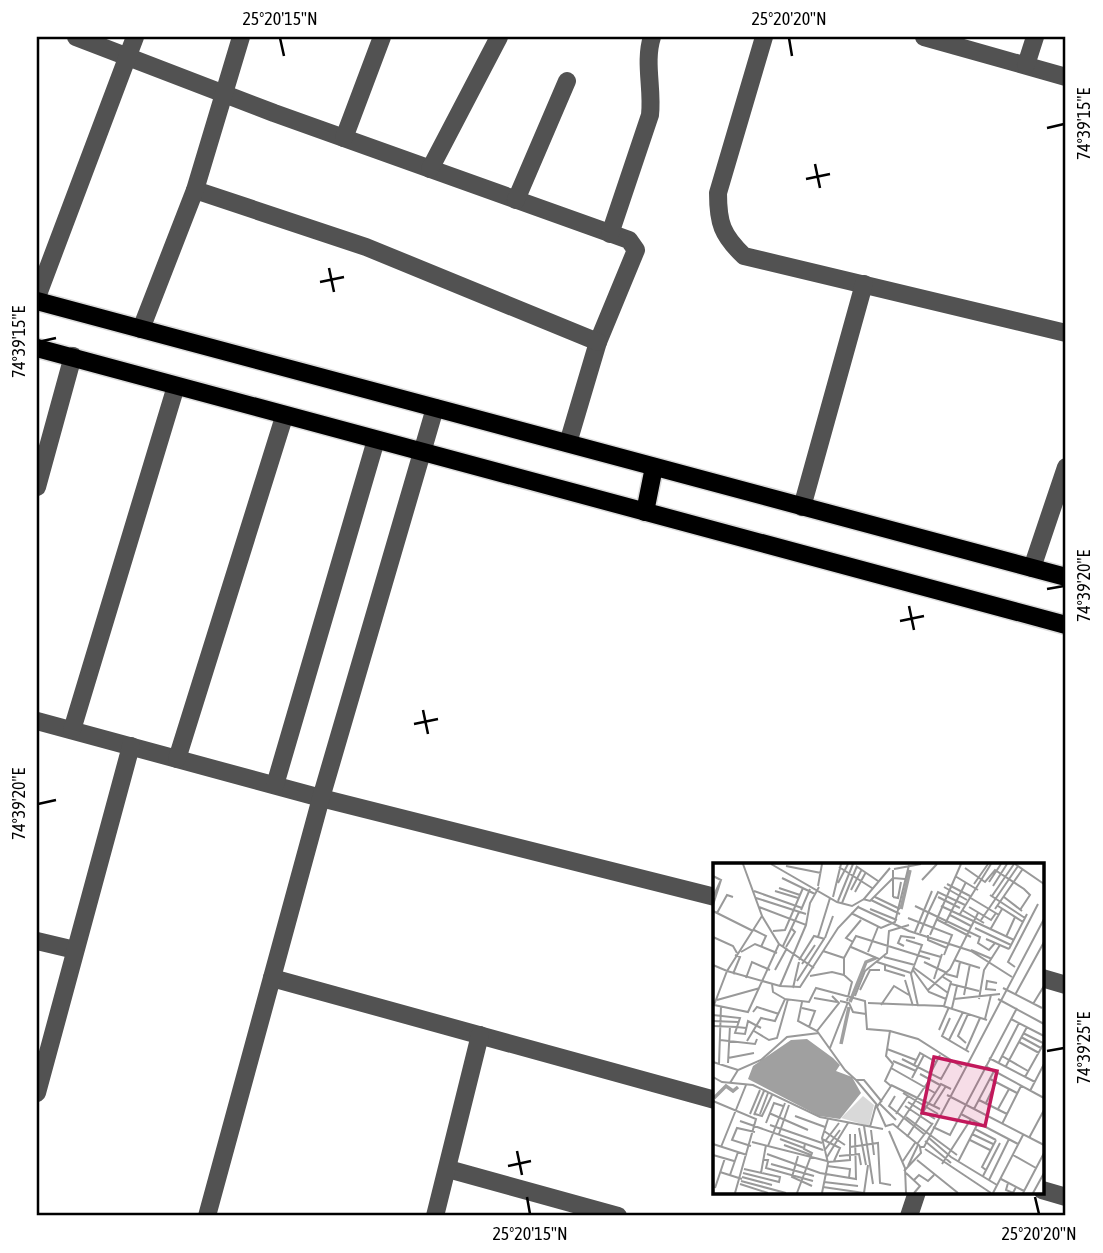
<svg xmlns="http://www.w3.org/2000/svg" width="1103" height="1253" viewBox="0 0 1103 1253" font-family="'Asap Condensed',sans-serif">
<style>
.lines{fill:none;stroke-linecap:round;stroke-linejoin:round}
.major-casing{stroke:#dbdbdb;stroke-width:21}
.minor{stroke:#525252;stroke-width:18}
.major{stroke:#000;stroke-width:18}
.ticks{fill:none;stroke:#000;stroke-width:2.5}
.inset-river{fill:none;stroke:#a0a0a0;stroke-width:3.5}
.inset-road{fill:none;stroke:#999;stroke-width:2}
.view{fill:#c2185b;fill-opacity:0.15;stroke:#c2185b;stroke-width:3.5}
.inset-edge{fill:none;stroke:#000;stroke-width:3.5}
.neatline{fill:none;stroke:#000;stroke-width:2.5}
.ticks-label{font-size:18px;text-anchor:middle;fill:#000}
</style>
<rect width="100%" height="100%" fill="#fff"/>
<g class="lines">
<!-- major casing -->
<g class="major-casing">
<g id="major">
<polyline points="37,301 1066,577"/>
<polyline points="37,348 1066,625"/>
<polyline points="645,512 654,467"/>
</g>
</g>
<!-- minor -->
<g class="minor">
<polyline points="76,37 274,113 629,240 636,250 598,342 568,443"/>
<path d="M764,37L718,193C718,223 722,235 744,256L1066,333"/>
<polyline points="924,37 1066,77"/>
<polyline points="1026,65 1035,37"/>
<polyline points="344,138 382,37"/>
<polyline points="430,169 499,37"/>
<polyline points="195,190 366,247 598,342"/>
<polyline points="516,200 567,81"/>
<path d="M610,234L650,115C653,89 644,62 652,37"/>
<polyline points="37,297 135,37"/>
<polyline points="141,329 195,190 241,37"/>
<polyline points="37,487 73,356"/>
<polyline points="802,507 864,284"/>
<polyline points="1032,568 1066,467"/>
<polyline points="37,721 321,798 715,897"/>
<polyline points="72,730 176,386"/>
<polyline points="177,759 284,417"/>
<polyline points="275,785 376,440"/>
<polyline points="37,941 75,950"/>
<polyline points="272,978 715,1100"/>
<polyline points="1042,978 1066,985"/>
<polyline points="37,1093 131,746"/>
<polyline points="448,1169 618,1216"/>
<polyline points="1042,1190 1066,1197"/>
<polyline points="207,1216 321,798 435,408"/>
<polyline points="435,1216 480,1035"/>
<polyline points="909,1216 917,1192"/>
</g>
<!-- major -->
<use href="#major" class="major"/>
</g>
<!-- ticks -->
<path class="ticks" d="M280,38L284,56M789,38L792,56M1047,128L1064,124M815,164L820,188M806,179L830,174M329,268L334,292M320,282L344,277M38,342L56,338M1047,589L1064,586M909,606L914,630M900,621L924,616M423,710L428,734M414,724L438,719M38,804L56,800M1047,1051L1064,1048M517,1151L522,1175M508,1166L531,1161M527,1197L530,1214M1035,1197L1039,1214"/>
<!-- overview -->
<g transform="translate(713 863)">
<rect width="331" height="331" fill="#fff"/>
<path d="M150,233L161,242L156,263L128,255Z" fill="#d9d9d9"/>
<path d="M94,176L120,195L127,202L123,208L139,214L148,230L127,256L106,253L35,216L40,203L78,177Z" fill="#a0a0a0"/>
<path class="inset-river" d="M188,46L197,7M137,139L153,99L163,95M128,181L136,144M1,235L13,223L20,228L25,224"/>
<path class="inset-road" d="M58,1L124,39L139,43L151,36L177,5M302,1L331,21M73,3L108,10M143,3L165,18M126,4L159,25M252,5L272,19L282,7L311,26L317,32L307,47M181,6L208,1M180,7V34M0,13L8,17L0,34M242,13L265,27M69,15L102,31M209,17L224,1M276,19L288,1M125,20L135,1M234,21L257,33M261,21L275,1M105,23L109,1M280,23L294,1M231,24L254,37M66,25L87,32M138,27L149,6M41,28L89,45M62,28L85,35M142,29L153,9M277,32L312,55M279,33L301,1M120,34L128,1M162,34L187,46M180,34L185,35L188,19M225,34L247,45M256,34L286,52M291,34L309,48M43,35L93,51M150,36L157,38L180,15L192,16M158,37L187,51M125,38L140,1M129,40L144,3M0,42L8,17M202,43L267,74L265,80L276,87L282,80M228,43L301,77M285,43L310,59M46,44L93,62L97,40L106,24M145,44L196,68L258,88L299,114M256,44L278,57L283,50M157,46L184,57M282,46L309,7M88,47L97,26M249,47L271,60M0,48L40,68M216,48L225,29L252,42M4,50L14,32L20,34M138,50L168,65L182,59L196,2M247,51L278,1M237,52L258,63M49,53L66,81L101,105M195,55L239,72L231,92M223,56L258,74M268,57L305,3M232,61L253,19M262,65L298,82M41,67L53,73L48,84M277,67L289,46M60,68L72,67L90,25M202,69L219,28M207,70L216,48M215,72V77L234,85M217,72L248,1M0,74L20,83L24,90M105,74L117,35M293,74L302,54M112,75L120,53M273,76L296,86M193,77L209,82L198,111L205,143M140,79L133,75L148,57M70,83L86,49M191,83L185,80L188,73L202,75M73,84L82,69L79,66M138,84L166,96M296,86L314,51M258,87L279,96M110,88L131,95L143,73L217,96M207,88L228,94M28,89L42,81L64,90M155,89L165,64M171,94L202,102M131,95V112L139,119L134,138M86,97L101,73L112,76M241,97L267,105M164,99L198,110M211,99L234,110M89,101L102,82M172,101V107L192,113M0,102L14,108L49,53L30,1M302,104L295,99L325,41M201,105L235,130M62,107L74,85M200,107L216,129L233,136M20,111L27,94L22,92M233,111L244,114L247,99M97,113L119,109L131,112M230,114L238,119L231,143M33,115L39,99L57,107M221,116L229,91M192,117L200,143M84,118L111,76M59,121L60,129L72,136M238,121L266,128M67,123L93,62M80,125L86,99M290,125L329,145M147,127L157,107H167M215,127L237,106L265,50M283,127L273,126L274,118L284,120M251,132L257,101M302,132L331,79M142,133L152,108L174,90L176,68L196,62M101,135L124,139M241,136L287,131M266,136L271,107L287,82M285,136L331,161M4,137L47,125M127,138L136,140L140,149L153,151M89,139L85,158L104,168L132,207L143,217H151L169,239M155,140L230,143L274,157M320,141L331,123M1,142L14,108L67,123L87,124L125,65L146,43M1,142L35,149L66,81M168,142L181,123L196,132M89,145L102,148L96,164M239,145L244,123M40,149L44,144L66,151M0,152L27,155L24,164L0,163M237,155L229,173L256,189M272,156L278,132M298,156L331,173M0,158L25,159M33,165L24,164L22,170L32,171L35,158L48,165M226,167L236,144M41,168L56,177L64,175L75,136M104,168L126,140L119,133M177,168L205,176L249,204M310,170L330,180M308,174L328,185M7,177L42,181L44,176M236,177L250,149M34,178L48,155L62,158L72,136L96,139L103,125L152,138L154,166L177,168L173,193L180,201L172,218L178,223L164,244L173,264M306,179L326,190M253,180L245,173L255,151M117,185L135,139M174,186L203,197M253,187L267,155M289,193L315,208M15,195L41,190M276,195L322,219M189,196L228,216L238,198M180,198L203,208M0,199L25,207M286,199L306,160M15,200L17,163M6,201L8,143M201,202L207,190L223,199M272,203L331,235M293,203L314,164M178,205L222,230M207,211L227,222M217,211L227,192M0,214L9,219L40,222L107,254L170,266M312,214L331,180M199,215L211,192M277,216L304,230M143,217L165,243M17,220L25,207L48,197L74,174L106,170M178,222L227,246M317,228L331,201M190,230L225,251M234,232L331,282M182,233L176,243L211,271M266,237L294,251M0,238L43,256L22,330M195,239L222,256M273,240L283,219M167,241L183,257M221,242L233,223M192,243L219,261M261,246L281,208M285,246L296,226M56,250L95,267M37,251L47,227M42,251L49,253L59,232M47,251L55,230M183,251L195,233M248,251L305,281M41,252L51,228M82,253L112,264M193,254L244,292M27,258L110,287M53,260L61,240L70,243M289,261L308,223M57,262L109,280M151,263L160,321M173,263L180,261L207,283M157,264L163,242M220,264L237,272L304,145M146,265L153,302M184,265L215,219M262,266L283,277M158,267L161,292M111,268L132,282M176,268L192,305L193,330M66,271L76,242M259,271L280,281M194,274L228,221L238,226M216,275L238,294L284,322M316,275L331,247M67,276L91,285M109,276L127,285L121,298M113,277L126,260M257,277L277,287M212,278L238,300M39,279L114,298M0,281L34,292M204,281L220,260M71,282L98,292M38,283L19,277L24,265L42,269M55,283L72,240M8,284L33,222M137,284L165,280L167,320L178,322M212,286L278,330M111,288L127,267M54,291L107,310L143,316L142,271M0,292L21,298M300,292L323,305M85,293L79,314L99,323M126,293L146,291L148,302M114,294L135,260M50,297H55L53,305L100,318M204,297L245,330M190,298L202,280M115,299L137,297V271M245,299L265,260M58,301L101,313M229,301L258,256M114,303L137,306L136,315M195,303L205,282M273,307L269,304L283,277M191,308L208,290L207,284H211L331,56M7,309L29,316M30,310L66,319L67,314L31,306M48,310L53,282M193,310L207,323L201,330M17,312L25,289M270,313L287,280M29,314L59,322M288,316L311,328M201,317L206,312L215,318L221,312M276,317L296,276M28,318L73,330M111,319L145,323M295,320L293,327L300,330L303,324M27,321L55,330M110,324L151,330M2,325L12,295M84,330L99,290L91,286L92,280M109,330L115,300L109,275L115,256M151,330L155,302M280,330L310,272M310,330L331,290M320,330L331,310"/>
<path class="view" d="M221,194L284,208L272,263L209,250Z"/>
<rect width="331" height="331" class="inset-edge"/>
</g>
<!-- border -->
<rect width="1103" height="1253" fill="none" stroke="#ffffff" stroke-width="77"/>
<rect x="38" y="38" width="1026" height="1176" class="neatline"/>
<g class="ticks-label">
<text x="280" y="25">25°20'15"N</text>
<text x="789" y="25">25°20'20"N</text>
<text transform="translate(1084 124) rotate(-90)" y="6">74°39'15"E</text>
<text transform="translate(19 342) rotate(-90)" y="6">74°39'15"E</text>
<text transform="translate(1084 586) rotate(-90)" y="6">74°39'20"E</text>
<text transform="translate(19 804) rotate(-90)" y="6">74°39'20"E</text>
<text transform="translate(1084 1048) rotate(-90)" y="6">74°39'25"E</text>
<text x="530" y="1240">25°20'15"N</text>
<text x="1039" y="1240">25°20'20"N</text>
</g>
</svg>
